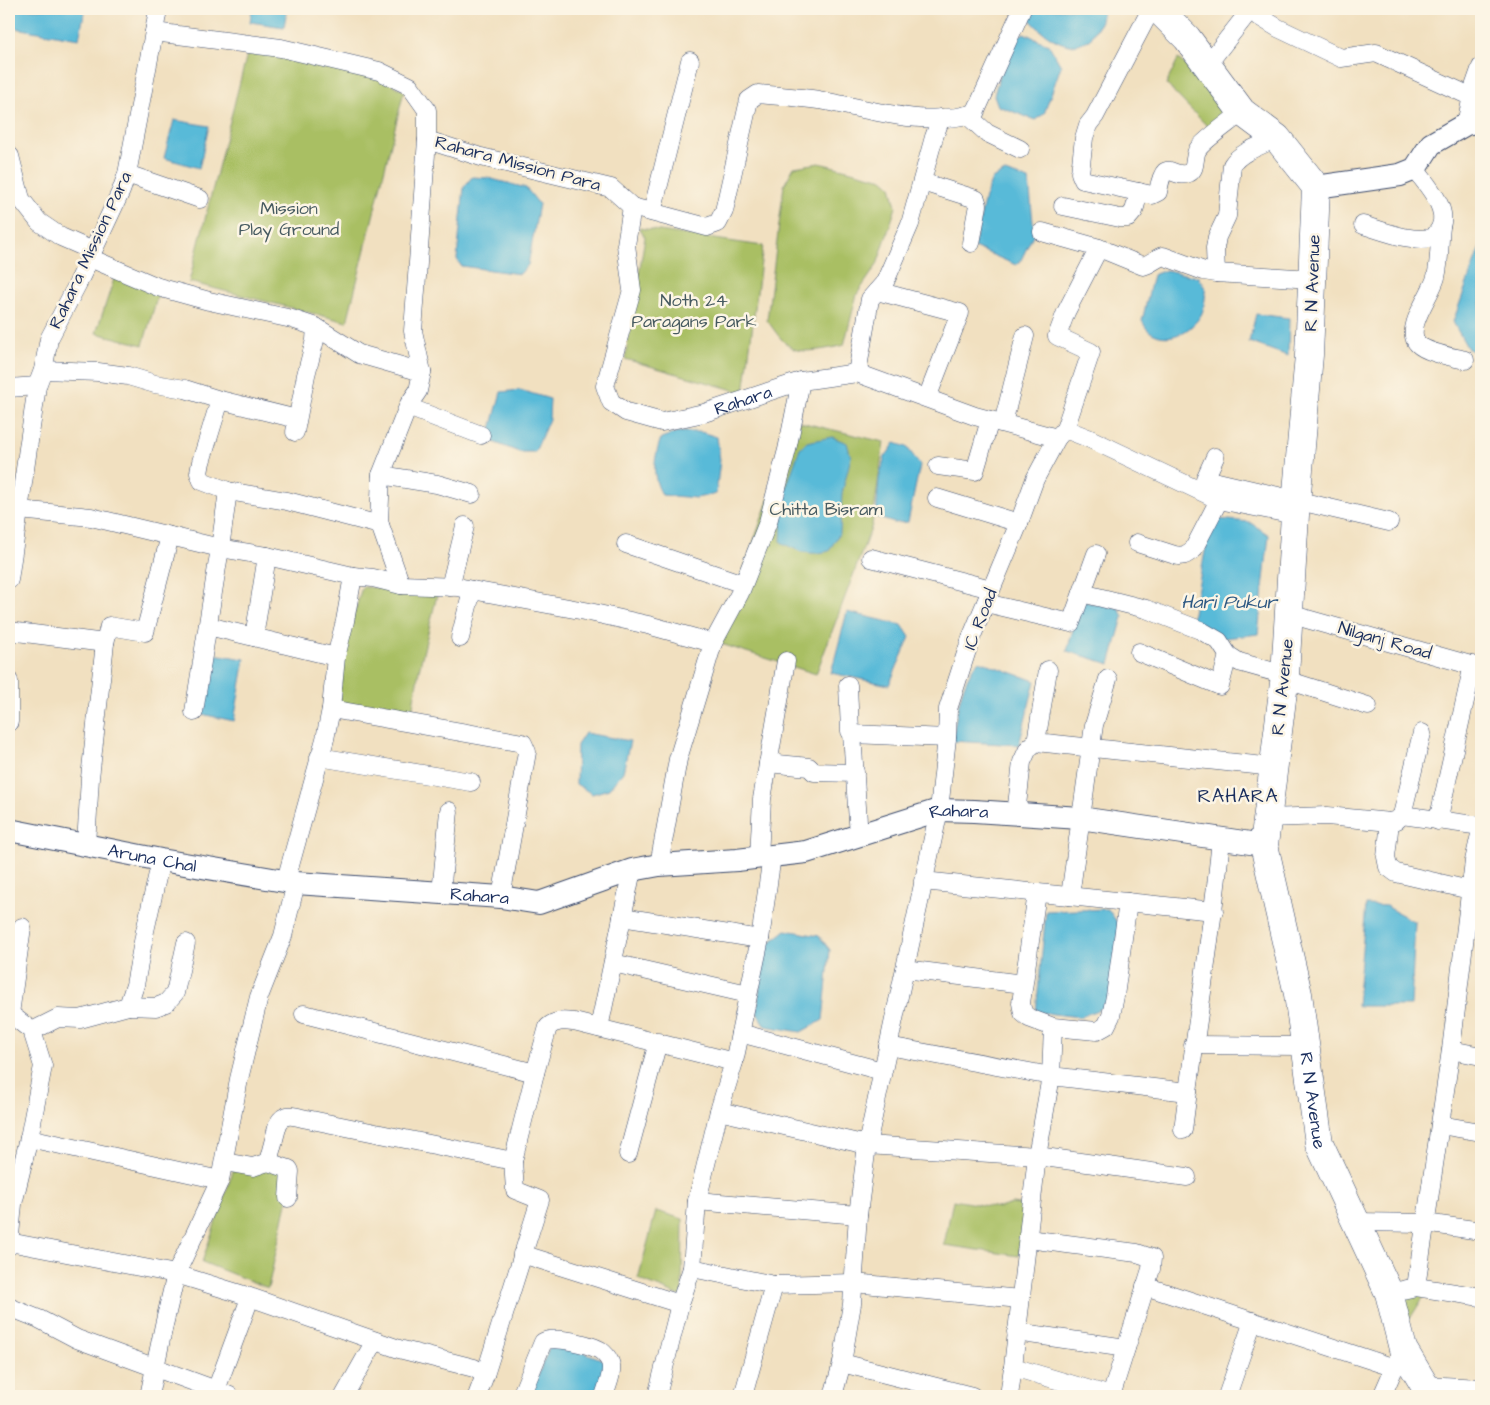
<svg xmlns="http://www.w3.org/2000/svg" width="1490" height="1405" viewBox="0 0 1490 1405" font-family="'Architects Daughter',sans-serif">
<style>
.green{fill:#a9bf63;stroke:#627760}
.water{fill:#59bad8;stroke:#3a749b}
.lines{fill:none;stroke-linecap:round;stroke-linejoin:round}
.minor-casing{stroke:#3b4a6d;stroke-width:19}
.tertiary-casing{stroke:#3b4a6d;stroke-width:24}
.primary-casing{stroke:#3b4a6d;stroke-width:29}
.minor{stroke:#fff;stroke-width:18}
.tertiary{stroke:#fff;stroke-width:22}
.primary{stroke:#fff;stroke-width:28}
.labels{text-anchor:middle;stroke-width:5;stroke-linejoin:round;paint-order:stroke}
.street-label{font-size:18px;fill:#1b2f5e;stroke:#fcf5e5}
.park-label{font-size:18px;fill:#465a60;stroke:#fcf5e5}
.water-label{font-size:19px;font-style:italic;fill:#2e5983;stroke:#fcf5e5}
.neighbourhood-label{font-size:19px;letter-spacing:1px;fill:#1b2f5e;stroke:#fcf5e5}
</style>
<rect width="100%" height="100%" fill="#fcf5e5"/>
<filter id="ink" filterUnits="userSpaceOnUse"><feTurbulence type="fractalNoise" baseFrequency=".02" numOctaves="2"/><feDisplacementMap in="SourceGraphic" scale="10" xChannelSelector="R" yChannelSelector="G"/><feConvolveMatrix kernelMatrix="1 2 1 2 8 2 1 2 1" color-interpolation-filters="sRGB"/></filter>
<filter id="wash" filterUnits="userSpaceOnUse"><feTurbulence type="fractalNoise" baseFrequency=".0096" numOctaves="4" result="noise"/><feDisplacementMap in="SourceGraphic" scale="20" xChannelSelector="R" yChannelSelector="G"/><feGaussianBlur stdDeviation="1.12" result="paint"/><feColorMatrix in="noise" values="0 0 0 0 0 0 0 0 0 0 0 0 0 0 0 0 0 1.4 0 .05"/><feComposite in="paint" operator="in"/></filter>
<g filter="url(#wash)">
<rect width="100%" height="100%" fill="#f1e0c0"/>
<!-- green -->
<g class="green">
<polygon points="247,54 283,54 382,78 404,91 347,322 189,282"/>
<polygon points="1178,59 1216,89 1233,108 1210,129 1166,84"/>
<path d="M819,163L883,179L891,186L896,207L877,265L857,294L844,345C833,348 804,354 794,349C782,343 775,331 767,320L784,185L794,167Z"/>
<polygon points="639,228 763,246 744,393 625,359 645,237"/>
<polygon points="115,276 159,291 143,345 96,333"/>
<polygon points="796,421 884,442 872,525 816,674 718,643"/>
<polygon points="362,587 438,591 419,670 411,718 336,706 342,656"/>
<polygon points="295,1167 268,1288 202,1262 234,1168"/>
<polygon points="953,1200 999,1208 1012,1204 1026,1206 1019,1256 944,1245"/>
<polygon points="656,1211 683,1219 682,1297 638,1279"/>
<polygon points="1385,1273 1426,1293 1404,1328"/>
</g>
<!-- water -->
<g class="water">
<polygon points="11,9 85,9 79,39 9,27"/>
<polygon points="252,9 287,9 284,27 250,22"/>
<path d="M1031,9H1103L1101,21L1090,40C1084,41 1075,46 1070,45C1055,43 1038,30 1029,18Z"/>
<polygon points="1024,33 1049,45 1061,66 1044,114 1035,120 998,106 994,95 1009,42"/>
<polygon points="174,120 209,126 199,168 164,158"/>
<polygon points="1005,172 1029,180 1034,233 1020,262 1016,265 974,247 985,197 992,179"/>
<polygon points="472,177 488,178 526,188 539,204 528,265 520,274 461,266 457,259 464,187"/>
<polygon points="1481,244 1481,354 1468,349 1453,322"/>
<path d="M1166,270L1198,277L1206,289C1205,296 1205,306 1202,313C1193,331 1168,345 1149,331C1146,329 1144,324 1142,321L1153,275Z"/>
<polygon points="1256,314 1289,318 1288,356 1249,342"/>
<polygon points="520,390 550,399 549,419 535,452 519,452 488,440 501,392"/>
<path d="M678,432H701L717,437L720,460L716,494L696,498L662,495C651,475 654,459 661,438Z"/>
<path d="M832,437L847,443L851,457L842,493L840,532L829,551C809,556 799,552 781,542L783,497L800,448L807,442Z"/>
<polygon points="895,443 907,447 920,465 908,522 894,523 876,517 879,478 885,457"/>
<polygon points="1218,519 1249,522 1269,535 1258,634 1218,639 1191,623 1209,531"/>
<polygon points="1081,601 1119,608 1123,617 1110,664 1067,651"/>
<polygon points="847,612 902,625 910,637 889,685 831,673"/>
<polygon points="207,653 245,659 234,721 197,713"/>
<path d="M979,661L1035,681L1019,745L952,741C957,715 960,681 979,661Z"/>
<polygon points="585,733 630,741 623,772 609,789 592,794 576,784 577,745"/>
<polygon points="1366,905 1386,906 1415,922 1411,1006 1357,1006"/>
<polygon points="1108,909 1119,925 1110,1005 1080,1017 1036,1012 1046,911"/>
<polygon points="786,930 819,936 830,950 823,1020 801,1032 765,1026 757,1013 764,947"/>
<polygon points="552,1340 609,1362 598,1396 530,1396"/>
</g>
</g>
<g filter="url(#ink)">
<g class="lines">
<!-- minor casing -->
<g class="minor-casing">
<g id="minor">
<path d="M1154,9L1149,13L1095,116L1088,125L1084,138L1080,173L1083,180L1152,195L1158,192C1165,153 1172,181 1189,173C1197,169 1193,156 1198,149C1204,140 1233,120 1242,112"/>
<polyline points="1250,11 1278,28 1341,58 1376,53 1472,97"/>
<polyline points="154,32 158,9"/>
<polyline points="1207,65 1251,9"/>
<polyline points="967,115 987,133 1020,149"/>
<polyline points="1466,124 1474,87 1481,67"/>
<polyline points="9,156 10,156 21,199 39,222 61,237 93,251"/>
<polyline points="127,174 200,199"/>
<polyline points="922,182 976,199 978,205 971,243"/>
<polyline points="1063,206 1120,218 1128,218 1134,211 1139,192"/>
<path id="s1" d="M632,207L626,245L632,290L605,386L611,402L626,412L662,422L704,413L801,381L787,450L768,522L740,593L713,643L678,759L659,865"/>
<polyline points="652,212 690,61"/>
<path d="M1363,225C1386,232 1409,242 1433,238C1435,235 1438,232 1440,228C1450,209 1426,184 1415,169"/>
<path d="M1441,227C1439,243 1440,261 1436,277C1432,294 1403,329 1418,344C1427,353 1453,357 1465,360"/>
<polyline points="1042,232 1099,248 1066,312 1057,336 1091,352 1065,429"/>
<path d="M1099,248L1143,266C1151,264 1156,258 1163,256L1204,271L1216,273L1312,279"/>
<polyline points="90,258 158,287 209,301 292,319 316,327 359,354 422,372"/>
<path d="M1216,273L1215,248L1217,237L1227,216L1232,165C1241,151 1263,145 1277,138"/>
<polyline points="877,291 960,313 927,398"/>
<polyline points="43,370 98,372 128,376 155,384 185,389 220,400 297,419"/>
<polyline points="857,373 870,299 885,282 910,224 934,137 941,118"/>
<polyline points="801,381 857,373 975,416 1057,438 1065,429 1088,438 1219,500 1295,515"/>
<polyline points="9,388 37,386"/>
<polyline points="220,400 201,462 199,473 202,481 228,491 287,501 380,525"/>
<polyline points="408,407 481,435"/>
<polyline points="1003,423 1025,336"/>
<polyline points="295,432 306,375 315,340 316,327"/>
<polyline points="1215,457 1205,479 1389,522"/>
<polyline points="938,466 975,471 990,420"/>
<polyline points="381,475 437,484 472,494"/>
<polyline points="937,498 1019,523"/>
<polyline points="19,510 91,517 220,548 228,491"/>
<polyline points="1137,543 1178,556 1185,555 1193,550 1219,500"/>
<polyline points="626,544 743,584"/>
<polyline points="871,558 991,589"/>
<path d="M9,580L37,386L43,370L49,339L78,283L121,191L127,174L154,32L281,48L379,71L410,86L427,110V140L481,157L611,188L632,207L707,227L718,223L724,211L749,100L758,94C779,96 799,97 819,100C869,109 924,128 975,113L1022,9"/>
<polyline points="401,585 379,522 381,475 409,404 418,391 422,372 413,331 427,140"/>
<polyline points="450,587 465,526"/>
<polyline points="1082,593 1146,609 1200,630 1219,641 1228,655 1239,662 1285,675"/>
<polyline points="986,603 1071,623 1096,554"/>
<polyline points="1289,614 1481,668"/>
<polyline points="208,626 336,657"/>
<polyline points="9,631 105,643"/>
<polyline points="254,637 267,556"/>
<polyline points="460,638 472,590"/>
<polyline points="1139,652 1220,686 1228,655"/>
<polyline points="1048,670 1036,742 1274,767"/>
<polyline points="1284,679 1368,706"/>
<polyline points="9,681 9,722"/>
<polyline points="848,685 850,731 852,734 859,836"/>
<polyline points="331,709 523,743 527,752 501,897"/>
<polyline points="194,712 220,548 267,556 353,576"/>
<polyline points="852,734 947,738"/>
<polyline points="319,757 471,782"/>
<polyline points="768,763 809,767 814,772 855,773"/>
<polyline points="1016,814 1022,762 1028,749 1036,742"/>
<polyline points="1402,815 1481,826"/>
<polyline points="1267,818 1327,816 1390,822 1397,820 1402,815 1422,733"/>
<polyline points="1438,821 1473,665"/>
<polyline points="1390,822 1386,857 1388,867 1396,873 1470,890"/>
<polyline points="86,845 90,778 105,643 109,626 145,632 170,536"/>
<polyline points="759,857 762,799 786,661"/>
<polyline points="286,880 325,739 331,709 336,657 345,621 353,576 373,578 401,585 458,587 472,590 585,611 648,625 713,643"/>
<polyline points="923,881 1214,911"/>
<polyline points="296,883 283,936 259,997 239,1079 220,1180 176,1274 244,1295 399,1349 474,1368 485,1375 477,1396"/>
<polyline points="441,893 449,811"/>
<polyline points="1037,893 1021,1003 1023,1013 1029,1018 1053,1027 1097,1031 1106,1026 1111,1016 1115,996 1128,902"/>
<polyline points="1070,896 1094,725 1108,679"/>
<polyline points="622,917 760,939"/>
<polyline points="613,963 748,994"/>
<polyline points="905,969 1023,984"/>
<polyline points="128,1006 156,1007 166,1003 175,993 186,943"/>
<polyline points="9,1013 32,1031 43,1066 29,1138 13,1204 9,1246"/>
<polyline points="10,1014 22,927"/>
<path d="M304,1014L535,1073L548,1027C556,1020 564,1021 574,1022L734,1062L719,1111L697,1201L692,1268L680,1304L657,1396"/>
<polyline points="1053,1027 1051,1076 1188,1092"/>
<polyline points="599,1028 632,870"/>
<polyline points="32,1031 58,1018 80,1019 128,1006 135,985 145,931 161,860"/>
<polyline points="740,1033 882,1071"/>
<polyline points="1193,1045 1305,1046"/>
<polyline points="888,1046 1051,1076 1037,1156 1013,1367 1111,1396"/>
<polyline points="1451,1050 1481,1056"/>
<polyline points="734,1062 760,939 772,856"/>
<polyline points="719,1111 867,1145 1037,1156 1187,1177"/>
<polyline points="1440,1125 1481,1132"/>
<path d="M1183,1130C1195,1033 1212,936 1221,839"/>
<polyline points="29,1138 220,1180"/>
<polyline points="628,1154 658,1042"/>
<path d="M224,1162L253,1167L268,1162L278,1124C284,1113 292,1115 302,1118L513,1161"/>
<polyline points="268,1162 289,1169 290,1171 288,1198"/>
<polyline points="697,1201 858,1215 852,1304 842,1363 833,1396"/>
<polyline points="858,1215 867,1145 939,810 947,738 948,709 971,638 1019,523 1035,479 1057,438"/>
<polyline points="1356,1222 1425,1223 1481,1231"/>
<polyline points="1028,1239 1137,1253 1152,1258 1151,1269 1111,1396"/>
<polyline points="9,1242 176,1274 164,1325 149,1396"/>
<polyline points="522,1254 680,1304"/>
<polyline points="692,1268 774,1285 743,1396"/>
<polyline points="774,1285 854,1283 1020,1299"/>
<polyline points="1145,1286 1395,1368"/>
<polyline points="1416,1287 1451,1050 1474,861 1481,830"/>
<polyline points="1389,1293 1416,1287 1481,1297"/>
<polyline points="9,1307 39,1319 77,1339 216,1390"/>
<polyline points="1016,1332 1126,1348"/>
<polyline points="842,1363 972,1396"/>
<polyline points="485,1375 540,1200 515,1190 513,1161 535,1073"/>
<polyline points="1424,1385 1481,1388"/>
<polyline points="230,1396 216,1390 250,1298"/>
<polyline points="344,1396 375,1341"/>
<path d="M521,1396L543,1342C554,1335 588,1344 600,1350C604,1353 608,1357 610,1362C614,1372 607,1386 604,1396"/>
<polyline points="1009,1396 1013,1367"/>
<polyline points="1227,1396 1253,1321"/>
<polyline points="1382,1396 1399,1357"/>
</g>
</g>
<!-- tertiary casing -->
<g class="tertiary-casing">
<g id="tertiary">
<polyline points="1316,187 1400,175 1415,169 1431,144 1466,124 1481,121"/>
<path id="s2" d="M9,830L161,860L296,883L501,897L539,903L632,870L659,865L737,860L806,852L939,810L974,811L1080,818L1264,845"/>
</g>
</g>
<!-- primary casing -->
<g class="primary-casing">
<g id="primary">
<path id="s3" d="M1158,9L1187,38L1242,112L1277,138L1316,187L1309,355L1295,515L1285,675L1264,845L1298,994L1319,1143L1389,1293L1403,1349L1431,1396"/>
</g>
</g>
<!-- minor -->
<use href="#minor" class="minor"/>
<!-- tertiary -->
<use href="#tertiary" class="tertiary"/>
<!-- primary -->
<use href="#primary" class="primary"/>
</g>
</g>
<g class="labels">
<!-- street labels -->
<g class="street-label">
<text transform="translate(518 163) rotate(15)" y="6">Rahara Mission Para</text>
<text transform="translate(90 250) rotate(-65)" y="6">Rahara Mission Para</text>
<text transform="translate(1312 283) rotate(-88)" y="6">R N Avenue</text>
<text dy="6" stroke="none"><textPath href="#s1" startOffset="340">Rahara</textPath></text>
<text transform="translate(980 619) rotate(-69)" y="6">IC Road</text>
<text transform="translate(1385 640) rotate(16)" y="6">Nilganj Road</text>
<text transform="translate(1282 687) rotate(-84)" y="6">R N Avenue</text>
<text dy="6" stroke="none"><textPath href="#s2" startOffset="969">Rahara</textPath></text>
<text dy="6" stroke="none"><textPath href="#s2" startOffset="146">Aruna Chal</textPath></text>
<text dy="6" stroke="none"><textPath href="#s2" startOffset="476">Rahara</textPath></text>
<text dy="6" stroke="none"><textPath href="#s3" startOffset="1160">R N Avenue</textPath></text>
</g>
<!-- park labels -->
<g class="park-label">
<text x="289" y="214">Mission<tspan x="289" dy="21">Play Ground</tspan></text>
<text x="694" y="306">Noth 24<tspan x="694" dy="21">Paragans Park</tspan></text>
<text x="826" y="515">Chitta Bisram</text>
</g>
<!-- water labels -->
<g class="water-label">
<text x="1229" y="608">Hari Pukur</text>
</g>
<!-- neighbourhood labels -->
<g class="neighbourhood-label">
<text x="1238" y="802">RAHARA</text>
</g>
</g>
<!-- margin -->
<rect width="1490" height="1405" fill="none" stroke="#fcf5e5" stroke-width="30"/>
</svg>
